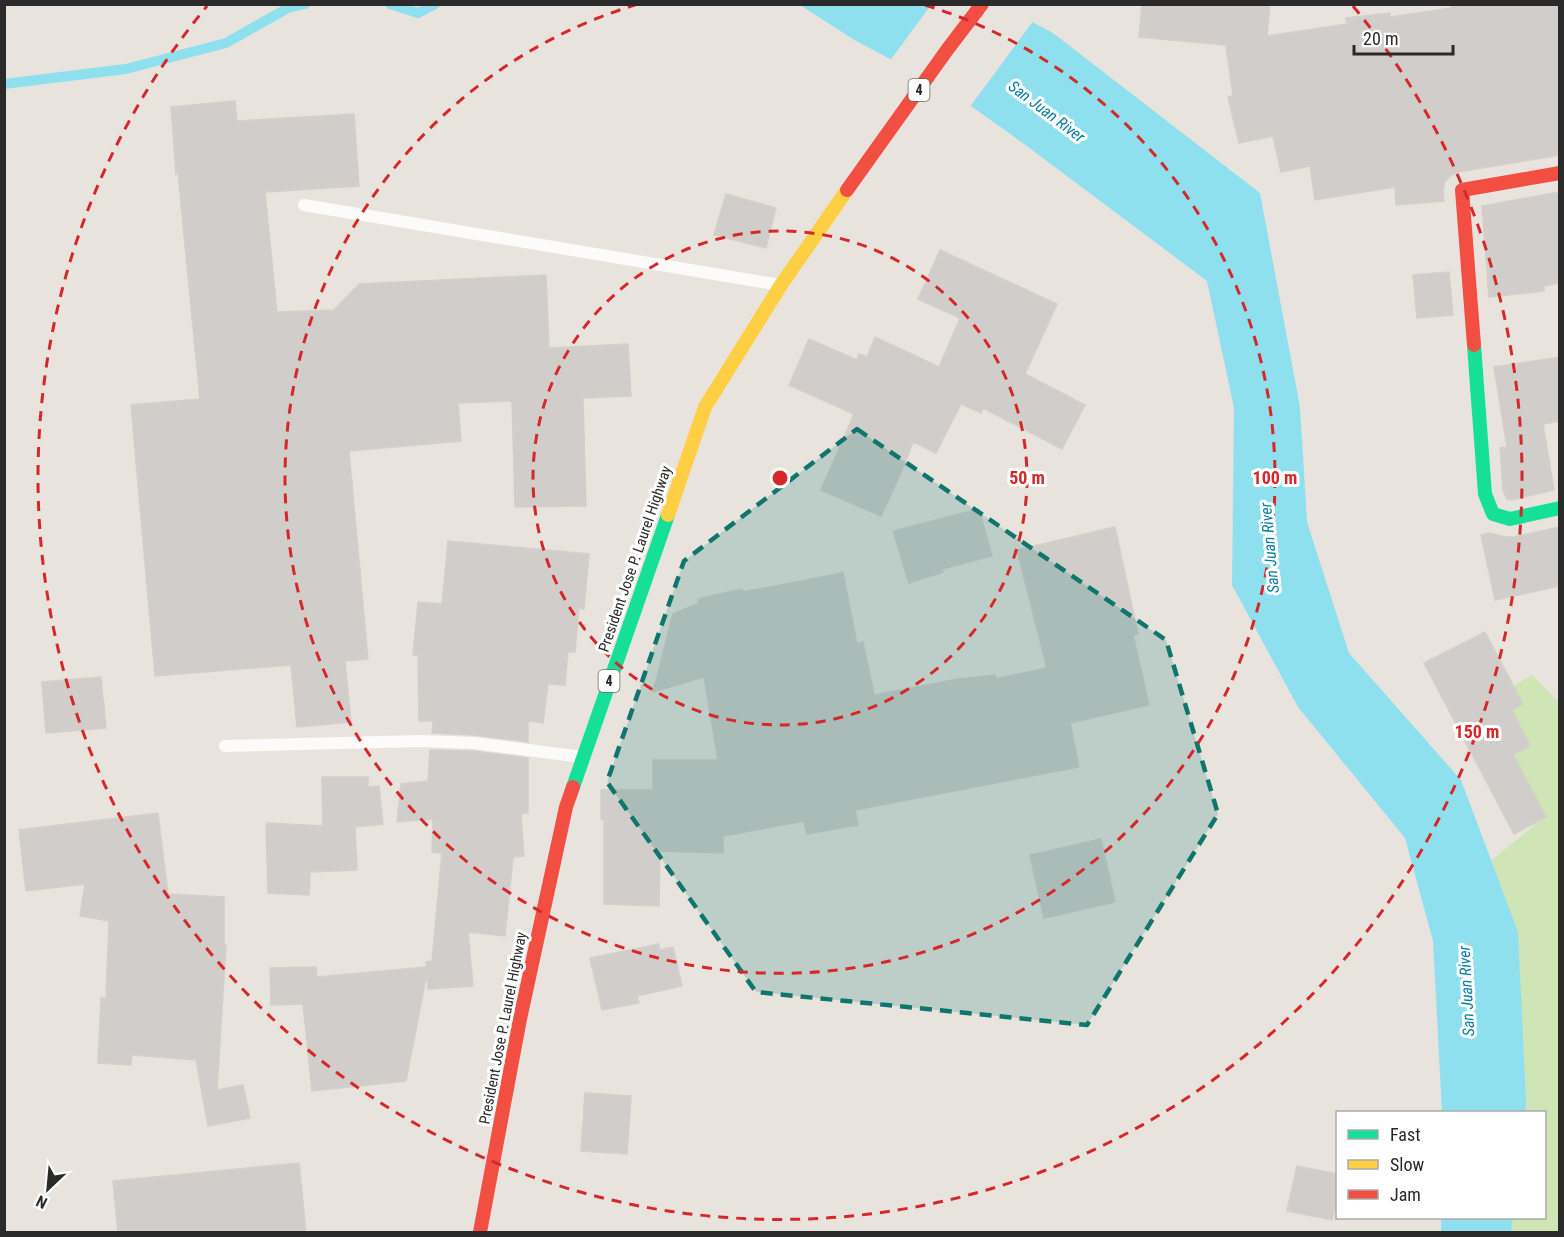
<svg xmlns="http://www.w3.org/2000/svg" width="1564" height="1237" viewBox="0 0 1564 1237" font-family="'Roboto Condensed',sans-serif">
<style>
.green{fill:#cfe5b5}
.water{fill:#8ee0ee}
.pier{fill:#e9e3de}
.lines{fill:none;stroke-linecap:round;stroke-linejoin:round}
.stream{stroke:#8ee0ee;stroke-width:10}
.building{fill:#d1cdca;stroke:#d4cfcb;stroke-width:1.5}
.lane{stroke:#fcfbfa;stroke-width:12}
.fast{stroke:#16e098;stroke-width:14}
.slow{stroke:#ffcf43;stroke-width:14}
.jam{stroke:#f24e42;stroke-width:14}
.marked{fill:#0f766e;fill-opacity:0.2;stroke:#0f766e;stroke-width:4.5;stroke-dasharray:12 8;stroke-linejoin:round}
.ring{fill:none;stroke:#d62828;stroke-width:3;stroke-dasharray:10 8}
.labels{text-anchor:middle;stroke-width:6;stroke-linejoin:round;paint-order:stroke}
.shield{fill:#fff;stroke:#6a6a6a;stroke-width:1.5}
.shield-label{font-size:14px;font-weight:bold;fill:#2a2a2a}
.street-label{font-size:15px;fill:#2a2a2a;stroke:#fff}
.water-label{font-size:16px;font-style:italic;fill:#067da2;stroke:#fff}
.centre{fill:#d62828;stroke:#fff;stroke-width:3}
.ring-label{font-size:18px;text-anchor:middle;font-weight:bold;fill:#d62828;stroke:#fff;stroke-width:6;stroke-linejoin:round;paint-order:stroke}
</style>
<rect width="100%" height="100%" fill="#e9e3de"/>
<!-- green -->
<polygon class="green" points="1532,675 1559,702 1559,1232 1511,1232 1513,1218 1544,1218 1544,1112 1524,1112 1518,932 1491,861 1535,825 1470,711"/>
<!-- water -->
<g class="water">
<polygon points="800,5 1000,5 1053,33 1260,193 1300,407 1307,522 1349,653 1461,780 1518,932 1526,1102 1525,1112 1442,1112 1433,941 1405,838 1298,707 1232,585 1234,408 1207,281 1020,141 947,89 856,41"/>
<polygon points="1441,1218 1513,1218 1511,1232 1441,1232"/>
</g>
<!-- pier -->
<polygon class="pier" points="1007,4 1034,20 969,108 945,92 889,62 931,5"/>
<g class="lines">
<!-- stream -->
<g class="stream">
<polyline points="390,4 418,13 435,4"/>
<polyline points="4,84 126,69 226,43 288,8 305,4"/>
</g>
</g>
<!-- building -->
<g class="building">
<polygon points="1142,4 1270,4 1267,36 1347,24 1346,18 1390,13 1390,17 1451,8 1451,4 1560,4 1560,155 1458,172 1450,176 1445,182 1443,191 1444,201 1396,205 1395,187 1315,200 1310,166 1281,172 1273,136 1239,143 1228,97 1233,96 1226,45 1139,37"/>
<polygon points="235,101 237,121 354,114 359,186 265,192 277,312 334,310 359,284 546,275 549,348 628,344 631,396 583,398 586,506 515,507 512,401 458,403 461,441 349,451 368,659 345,661 351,722 297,727 291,665 155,676 131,405 200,399 178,173 176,174 171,107"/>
<polygon points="1560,192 1560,283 1544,286 1544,291 1489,297 1482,206"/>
<polygon points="726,194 776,208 766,248 714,235"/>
<polygon points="940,250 1057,304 1025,374 1085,405 1062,449 983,408 981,413 961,404 936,453 913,442 904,466 881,516 821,490 854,414 789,385 809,339 857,360 859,354 867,357 875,337 939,367 960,318 918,299"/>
<polygon points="1449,272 1453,315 1417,318 1413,275"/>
<polygon points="1560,357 1560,421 1543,424 1554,490 1511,500 1507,499 1503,490 1500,448 1507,447 1494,367"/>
<polygon points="979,509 992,556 942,569 943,572 909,583 893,531"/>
<polygon points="1115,527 1138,634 1133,635 1149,705 1070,723 1079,767 855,810 858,825 807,834 804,821 723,836 723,853 660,851 659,906 604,904 604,819 601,819 601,790 653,790 653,760 718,760 704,677 653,692 673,614 699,603 698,599 742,589 743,592 843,573 857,644 863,642 874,695 958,679 995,675 995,679 1047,668 1017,550"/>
<polygon points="1560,527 1560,586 1495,600 1481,535 1490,533 1505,537 1514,537"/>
<polygon points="448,541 589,554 584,609 579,608 575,652 568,652 565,685 548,684 543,723 528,721 528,742 475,735 432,733 433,721 419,721 418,655 413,655 418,602 442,604"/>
<polygon points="1485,632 1523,704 1512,710 1530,746 1513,754 1546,817 1514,834 1424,663"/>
<polygon points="101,677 106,728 46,733 42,682"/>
<polygon points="430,750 473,751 528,758 528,813 521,813 524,856 513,857 505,936 468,932 473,986 428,989 427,973 406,1081 312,1091 303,1004 271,1005 270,968 316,967 317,977 426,967 426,962 432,961 442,853 432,852 433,819 397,822 401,784 428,781"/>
<polygon points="322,777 368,777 368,787 379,786 383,824 355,827 357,870 310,872 309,895 268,893 266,823 323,826"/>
<polygon points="158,813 168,894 224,897 224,945 226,945 217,1090 243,1085 250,1118 208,1126 196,1060 132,1055 131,1065 98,1063 101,998 106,998 109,921 80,916 85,884 26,891 19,830"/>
<polygon points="1101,839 1115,902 1044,918 1030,855"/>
<polygon points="659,944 659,950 673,947 682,986 637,996 639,1003 602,1010 590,958"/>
<polygon points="585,1093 631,1096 627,1154 581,1151"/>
<polygon points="299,1163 306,1233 118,1233 113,1181"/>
<polygon points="1297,1166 1338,1174 1338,1197 1332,1220 1287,1211"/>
</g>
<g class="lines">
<!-- lane -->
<g class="lane">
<polyline points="304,205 780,285"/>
<polyline points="225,746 420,741 474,743 582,757"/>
</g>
<!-- fast -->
<g class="fast">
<polyline points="1474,345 1485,494 1493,514 1510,519 1560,508"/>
<polyline points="573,787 668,515"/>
</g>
<!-- slow -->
<polyline class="slow" points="668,515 705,407 781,285 847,190"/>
<!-- jam -->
<g class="jam">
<polyline points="847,190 947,50 982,4"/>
<polyline points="1474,345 1462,190 1560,173"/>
<polyline points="480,1232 520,1019 566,807 573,787"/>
</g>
</g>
<!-- marked area -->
<path class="marked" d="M857,429L1166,640L1218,814L1087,1025L756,992L607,782L684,561Z"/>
<!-- distance rings -->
<g class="ring">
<circle cx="780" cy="478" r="247"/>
<path d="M925 5A495 495 0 1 1 635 5"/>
<path d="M1353 6A742 742 0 1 1 207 6"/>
</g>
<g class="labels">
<!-- shield labels -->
<g class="shield">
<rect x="908.5" y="79" width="21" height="22" rx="4.5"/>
<rect x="598.5" y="670" width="21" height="22" rx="4.5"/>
</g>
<g class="shield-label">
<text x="919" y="95">4</text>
<text x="609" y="686">4</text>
</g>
<!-- street labels -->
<g class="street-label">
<text transform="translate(635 559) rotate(-71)" y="5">President Jose P. Laurel Highway</text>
<text transform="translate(503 1028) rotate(-79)" y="5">President Jose P. Laurel Highway</text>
</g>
<!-- water labels -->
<g class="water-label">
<text transform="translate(1047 111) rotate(37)" y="6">San Juan River</text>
<text transform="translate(1269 548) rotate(-95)" y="6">San Juan River</text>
<text transform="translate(1466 991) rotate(-93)" y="6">San Juan River</text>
</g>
</g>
<circle cx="780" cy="478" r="9" class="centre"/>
<g class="ring-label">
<text x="1027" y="484">50 m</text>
<text x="1275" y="484">100 m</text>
<text x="1477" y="738">150 m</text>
</g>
<!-- border -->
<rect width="1564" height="1237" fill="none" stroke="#2a2a2a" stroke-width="12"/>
<!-- legend -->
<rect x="1336" y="1111" width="210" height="108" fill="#ffffff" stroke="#aaaaaa" stroke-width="1.5"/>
<rect x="1348" y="1130" width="30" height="9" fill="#16e098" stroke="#aaaaaa" stroke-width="1.5"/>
<text x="1390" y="1141" font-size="18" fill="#2a2a2a">Fast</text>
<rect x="1348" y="1160" width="30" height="9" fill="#ffcf43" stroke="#aaaaaa" stroke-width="1.5"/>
<text x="1390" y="1171" font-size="18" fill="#2a2a2a">Slow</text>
<rect x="1348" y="1190" width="30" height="9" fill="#f24e42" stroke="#aaaaaa" stroke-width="1.5"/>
<text x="1390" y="1201" font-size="18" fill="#2a2a2a">Jam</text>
<!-- north arrow -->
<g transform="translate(48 1189) rotate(206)" stroke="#ffffff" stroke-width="4.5" paint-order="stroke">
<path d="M0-4.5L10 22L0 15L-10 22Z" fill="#2a2a2a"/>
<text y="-9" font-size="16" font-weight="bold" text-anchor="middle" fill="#2a2a2a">N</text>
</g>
<!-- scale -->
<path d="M1354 45v9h99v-9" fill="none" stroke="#2a2a2a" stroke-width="3"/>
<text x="1363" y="45" font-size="18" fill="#2a2a2a" stroke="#ffffff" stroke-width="4.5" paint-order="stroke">20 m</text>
</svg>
